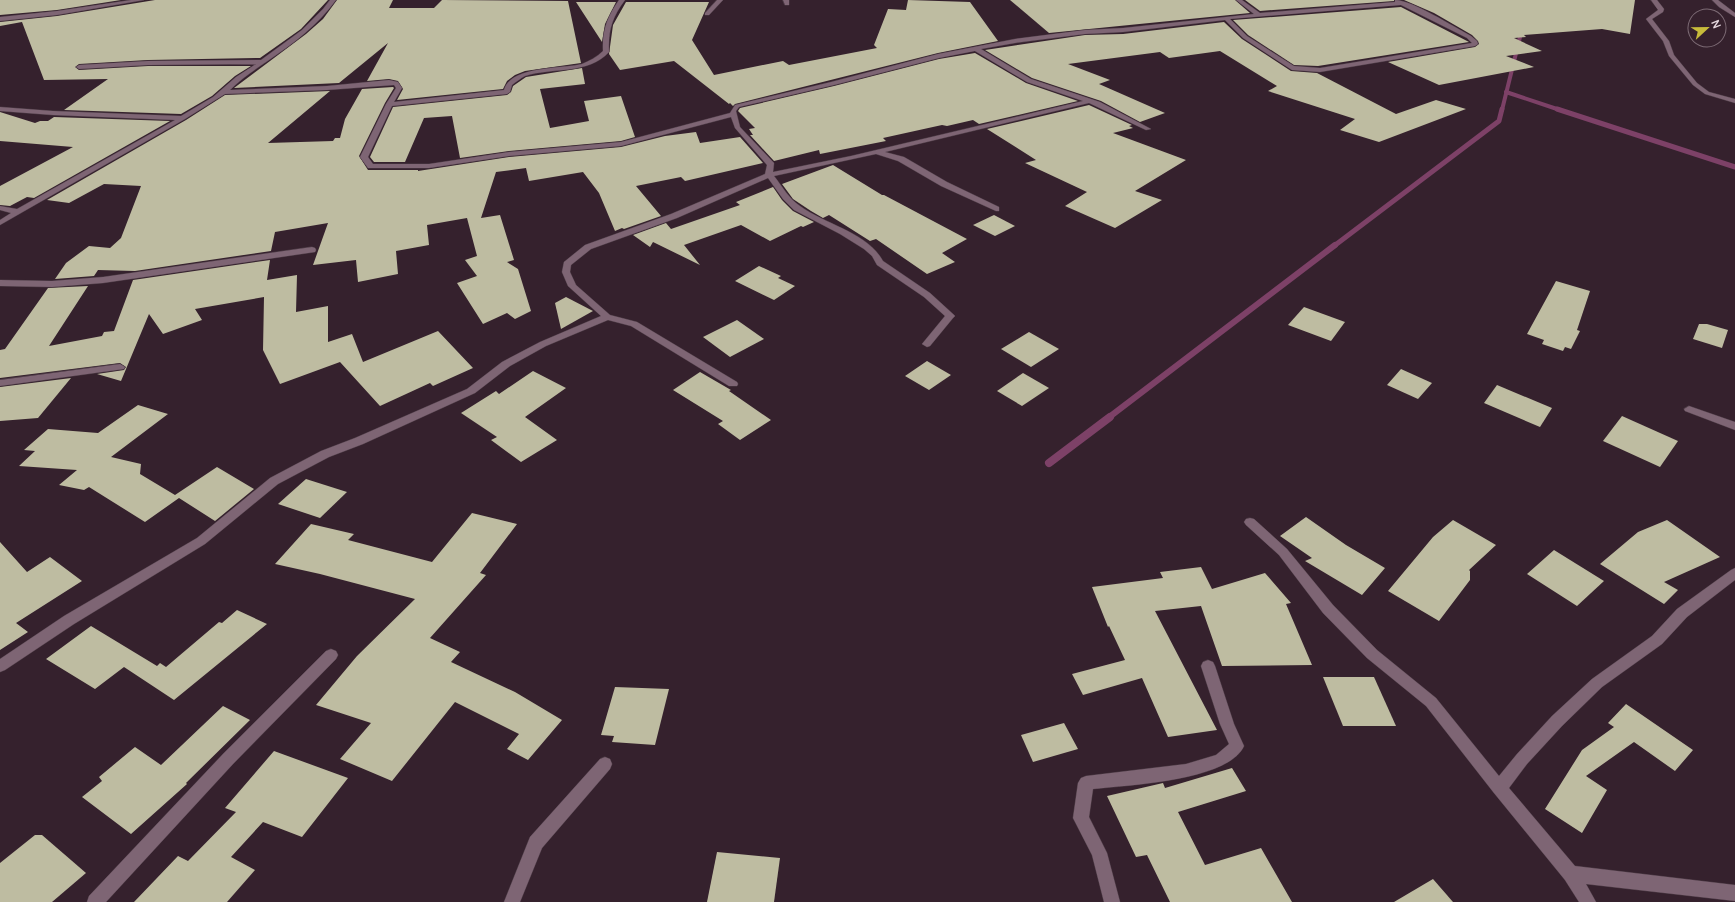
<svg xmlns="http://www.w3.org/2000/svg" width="1735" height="902" viewBox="0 0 1735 902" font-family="Manrope,sans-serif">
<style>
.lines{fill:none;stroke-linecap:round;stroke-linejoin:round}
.stream-far3{stroke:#7d4167;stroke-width:4}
.stream-far2{stroke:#7d4167;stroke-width:5}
.stream-far1{stroke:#7d4167;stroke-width:6}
.stream{stroke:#7d4167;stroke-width:8}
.building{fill:#bebca1}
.minor-casing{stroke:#4d3c46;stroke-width:1}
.minor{fill:#7e6574;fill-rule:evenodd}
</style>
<rect width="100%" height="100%" fill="#35212d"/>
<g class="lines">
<!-- stream-far3 -->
<g class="stream-far3">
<polyline points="1506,92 1560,110"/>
<polyline points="1502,110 1522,29"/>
</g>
<!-- stream-far2 -->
<g class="stream-far2">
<polyline points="1557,109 1735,167"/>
<polyline points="1334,246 1499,121 1502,109"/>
</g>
<!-- stream-far1 -->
<polyline class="stream-far1" points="1108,418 1335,245"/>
<!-- stream -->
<polyline class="stream" points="1049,463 1110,417"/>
</g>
<!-- building -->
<g class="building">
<polygon points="0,0 121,0 57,10 0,15"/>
<polygon points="155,0 328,0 301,29 260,58 148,60 79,64 75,67 79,70 148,66 251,66 235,76 212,96 181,114 64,110 108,79 44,80 22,22 0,26 0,22 57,16"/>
<polygon points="337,0 393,0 389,8 434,8 442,0 568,1 581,63 525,71 515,75 507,81 503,89 397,100 403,89 398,81 389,79 367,81 388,43 339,83 234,88 306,34 323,19"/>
<polygon points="908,0 970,2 998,41 938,53 735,104 733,106 730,103 729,104 674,61 620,70 609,54 613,25 626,2 709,2 692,40 714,75 783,61 789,65 877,48 874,45 888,9 906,10"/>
<polygon points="1010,0 1235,0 1250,13 1049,33"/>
<polygon points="1245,0 1394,0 1394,1 1260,11"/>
<polygon points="1404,0 1635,0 1630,34 1602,29 1524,35 1526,37 1514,38 1542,51 1506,56 1534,67 1439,85 1388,62 1475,47 1479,44 1478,41 1472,35 1434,13"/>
<polygon points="576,2 616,2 605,24 602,42"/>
<polygon points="1401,7 1469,42 1318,66 1294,65 1248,35 1233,20"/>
<polygon points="1224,22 1242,39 1291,71 1317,73 1396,114 1436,100 1466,109 1379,142 1340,130 1355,119 1268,91 1277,86 1220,51 1169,58 1160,52 1068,64 1110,80 1099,84 1165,113 1140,122 1101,101 1032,78 985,50 1085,35 1123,34"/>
<polygon points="975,53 1026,83 1078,101 979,124 973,120 947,126 942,125 883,138 886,141 820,154 819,150 774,161 750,135 753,135 749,129 755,128 738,111 740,108 834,86 939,59"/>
<polygon points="582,68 585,84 540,89 550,128 589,121 584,101 621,96 635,137 621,141 509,151 460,158 452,116 424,118 405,162 374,162 370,157 393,107 507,95 511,92 513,86 526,77"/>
<polygon points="393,87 394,88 385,103 359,156 368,170 418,170 418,171 509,157 621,147 665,136 696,132 700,143 740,137 763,163 685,181 681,177 636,186 661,216 624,229 622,228 615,231 599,193 583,172 529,181 526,168 496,172 481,218 500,215 514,260 507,262 518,269 531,311 515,319 507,313 483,324 457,283 477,276 465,260 477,256 467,218 427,225 429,245 396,251 398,274 358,282 356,260 313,265 328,223 275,232 271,251 135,271 98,270 94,276 55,279 66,263 89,246 110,248 121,238 141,186 104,184 69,203 47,200 186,120 225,95 330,91 268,143 333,141 335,138 340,138 345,119 362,89"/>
<polygon points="1089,105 1132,125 1129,126 1133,128 1113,133 1186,160 1135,191 1162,200 1115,228 1065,206 1087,192 1025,163 1036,160 987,129"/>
<polygon points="0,112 35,123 40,121 48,121 54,117 170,121 34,198 27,197 10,206 0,205 0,186 73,147 0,141"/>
<polygon points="833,165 882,195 884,195 967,239 942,253 955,262 927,274 876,239 870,241 829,215 823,218 811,211 793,199 782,184"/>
<polygon points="773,187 782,200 793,211 814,222 803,227 801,226 770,241 741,225 684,245 700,265 653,242 650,247 633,235 666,223 671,229 740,205 736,202"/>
<polygon points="994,215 1015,226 995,236 973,225"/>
<polygon points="270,260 267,280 297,275 296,312 328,306 328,342 352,334 363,362 438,331 473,368 433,386 430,383 380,406 340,362 280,384 263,350 264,297 195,309 202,320 163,334 149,314 121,381 97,374 124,370 126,367 120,363 0,378 0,350 5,349 48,288 88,286 49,346 102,336 104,332 114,331 133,280"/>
<polygon points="759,266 781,276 778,278 795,286 774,300 735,281"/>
<polygon points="1556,281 1590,291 1577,330 1580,331 1571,349 1565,347 1563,351 1542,344 1544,340 1527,334"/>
<polygon points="566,297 593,311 561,329 555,303"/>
<polygon points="1304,307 1345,322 1331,341 1288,325"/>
<polygon points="737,320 764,339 730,357 703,337"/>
<polygon points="1699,324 1707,324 1728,330 1722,348 1693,339"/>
<polygon points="1029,332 1059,349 1031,367 1001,349"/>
<polygon points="927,361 951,375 929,390 905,376"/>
<polygon points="1401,369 1432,383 1418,399 1387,385"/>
<polygon points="533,371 566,388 525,417 557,440 521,462 491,440 497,437 461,413 496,391 499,394"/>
<polygon points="700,372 731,390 729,391 771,420 740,440 718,424 723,421 673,390"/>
<polygon points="1023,373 1049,388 1022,406 997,391"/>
<polygon points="71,378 38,418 0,421 0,387"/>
<polygon points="1497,385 1552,408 1540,427 1484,403"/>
<polygon points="138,405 168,414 111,457 141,464 140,474 175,495 217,467 254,489 215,521 179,498 145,522 89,487 84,490 59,485 77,470 19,466 35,451 24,450 48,429 98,433"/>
<polygon points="1622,416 1678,441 1660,467 1603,441"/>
<polygon points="306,479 347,492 320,518 278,504"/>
<polygon points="472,513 517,524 480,573 486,575 430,638 460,652 451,662 515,692 562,720 528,760 507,749 519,734 455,702 392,781 340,759 371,723 316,705 357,656 415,599 320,574 275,564 311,524 354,534 348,540 432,562"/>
<polygon points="1306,517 1346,545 1385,568 1362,595 1305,561 1312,558 1280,536"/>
<polygon points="1453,520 1496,545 1469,570 1470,571 1470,580 1439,621 1388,591 1433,537"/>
<polygon points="1667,520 1720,557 1664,582 1678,590 1664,604 1600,564 1638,532"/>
<polygon points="0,542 27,572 50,557 82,581 16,623 28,632 0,650"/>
<polygon points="1554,550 1604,581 1577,606 1527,574"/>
<polygon points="1201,567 1212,589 1265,573 1291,603 1286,604 1312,665 1222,666 1201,606 1155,611 1217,730 1168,737 1142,678 1083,695 1072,674 1125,660 1109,626 1108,627 1092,587 1163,578 1160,572"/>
<polygon points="237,610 267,624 174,700 124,667 95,689 46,659 91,626 157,666 160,663 166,667 219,622 222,623"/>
<polygon points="1323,677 1374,677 1396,726 1343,726"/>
<polygon points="615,687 669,689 655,745 612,742 614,736 601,735"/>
<polygon points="1626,704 1693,750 1675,771 1634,742 1586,776 1607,790 1582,833 1545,809 1582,750 1614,727 1608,723"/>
<polygon points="223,706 250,720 186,783 187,784 131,834 82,797 102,781 99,777 135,747 161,765"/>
<polygon points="1064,723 1078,749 1033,762 1021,735"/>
<polygon points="274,751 348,778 302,837 263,822 231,857 255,870 227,902 134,902 178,856 188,861 236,812 225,808"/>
<polygon points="1232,768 1246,791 1178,812 1205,865 1261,848 1292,902 1170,902 1147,855 1136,857 1107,796 1163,783 1165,788"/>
<polygon points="35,835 42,835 86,873 52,902 0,902 0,863"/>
<polygon points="717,852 780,858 774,902 707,902"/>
<polygon points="1433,879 1453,902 1394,902"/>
</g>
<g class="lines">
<!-- minor casing -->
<g class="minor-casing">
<g id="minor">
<polygon points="131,0 144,0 57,15 0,21 0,17 57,11"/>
<path d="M330,0H336C318,25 294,43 269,60C256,69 242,78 230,90L327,86L389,80L398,82L402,88L394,102L504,90C510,66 561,69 582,64C589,61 597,57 603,51C602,31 607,17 619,0H625C612,17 608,31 609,52C588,75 553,67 525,76C521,78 516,82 512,85L510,92L507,94L392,106L368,157L373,164H429L509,152L621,142L730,113L735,105L831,82L938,54L1015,39L1085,30L1123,28L1254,14L1236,0H1242L1260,13L1395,2V0C1412,0 1454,27 1471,36L1477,41L1478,44L1475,46L1320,72L1292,70L1243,38L1225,20L1123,32L1085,34L1015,43L981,49L1031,79L1100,102L1151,129L1146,130L1089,103L885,152L904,157L947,182L999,207V211H996L941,186L898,161L876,154L774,176C782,186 789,199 800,206C826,225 867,232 883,261L930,293L953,314L955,316L953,318L930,346L927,347L922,344L945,316L924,297L877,265L872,256L864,249L840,234L794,210L783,199L768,178L677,218L591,249L571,265L570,272L576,285L610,315L637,322L737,382L738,384L737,386H729L631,326L608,320L546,346L510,366L475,393L363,444L329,457L278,484L205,544L74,624L5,670L0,672V659L64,616L197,538L270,478L321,451L355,438L467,389L502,362L540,342L601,316L568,286L562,272L564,262L585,245L671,214L765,174L767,165L735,128L731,117L621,146L509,156L429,168H368L360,157L386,104L396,88L394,85L327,90L225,94L185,119L0,225V220L11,213L0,210V206L17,209L175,120L53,115L0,111V107L53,111L181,116L213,97L236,77L256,64L148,65L79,69L76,67L79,65L148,61L261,60L302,30L323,9ZM1401,5L1467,38L1472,43L1320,68L1294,66L1247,36L1230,19ZM975,51L1027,82L1083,101L851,156L773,172L774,163L740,127L736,111L739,107L834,85L939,58Z"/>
<polygon points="717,0 723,0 709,15 705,15 705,13"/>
<polygon points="783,0 789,0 789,5 785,5"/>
<polygon points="1651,0 1657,0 1664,9 1663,12 1652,19 1669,41 1674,55 1697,83 1709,92 1735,99 1735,103 1705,94 1693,85 1669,56 1663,41 1646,19 1658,10"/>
<polygon points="1712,0 1718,0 1735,13 1735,17 1719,7"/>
<polygon points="312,247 315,248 316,250 315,252 103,283 52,287 0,286 0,280 52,281 103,277"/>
<polygon points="120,364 125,367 124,369 0,386 0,380"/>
<polygon points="1689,406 1735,422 1735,430 1685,411 1684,409"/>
<polygon points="1250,518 1254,519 1287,549 1333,605 1377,650 1436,698 1499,776 1517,754 1552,716 1592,679 1652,636 1677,609 1731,570 1735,568 1735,580 1687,617 1662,644 1602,687 1562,726 1527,764 1509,788 1575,866 1735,885 1735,901 1586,884 1596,902 1579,902 1565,880 1494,793 1426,706 1367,658 1323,613 1279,555 1246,525 1244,522 1246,519"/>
<polygon points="331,649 336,651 338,655 336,659 233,764 106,902 87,902 89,896 223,754 326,651"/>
<path d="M1208,660L1213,662L1215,666L1234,724L1244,746C1228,781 1128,785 1093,789L1089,817L1107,853L1120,902H1104L1092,855L1073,818L1078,783L1081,778L1086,776L1186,764L1216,755L1229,744L1220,724L1201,666L1203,662Z"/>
<polygon points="605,757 610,759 612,764 610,769 542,848 520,902 504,902 530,837 600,759"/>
</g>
</g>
<!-- minor -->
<use href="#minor" class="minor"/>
</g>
<!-- north arrow -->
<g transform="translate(1707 28) rotate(68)"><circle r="19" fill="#35212d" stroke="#7d6b75"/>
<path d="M0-3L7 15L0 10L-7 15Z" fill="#c7bb3b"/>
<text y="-6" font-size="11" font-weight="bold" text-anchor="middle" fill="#e8dae1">N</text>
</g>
</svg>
